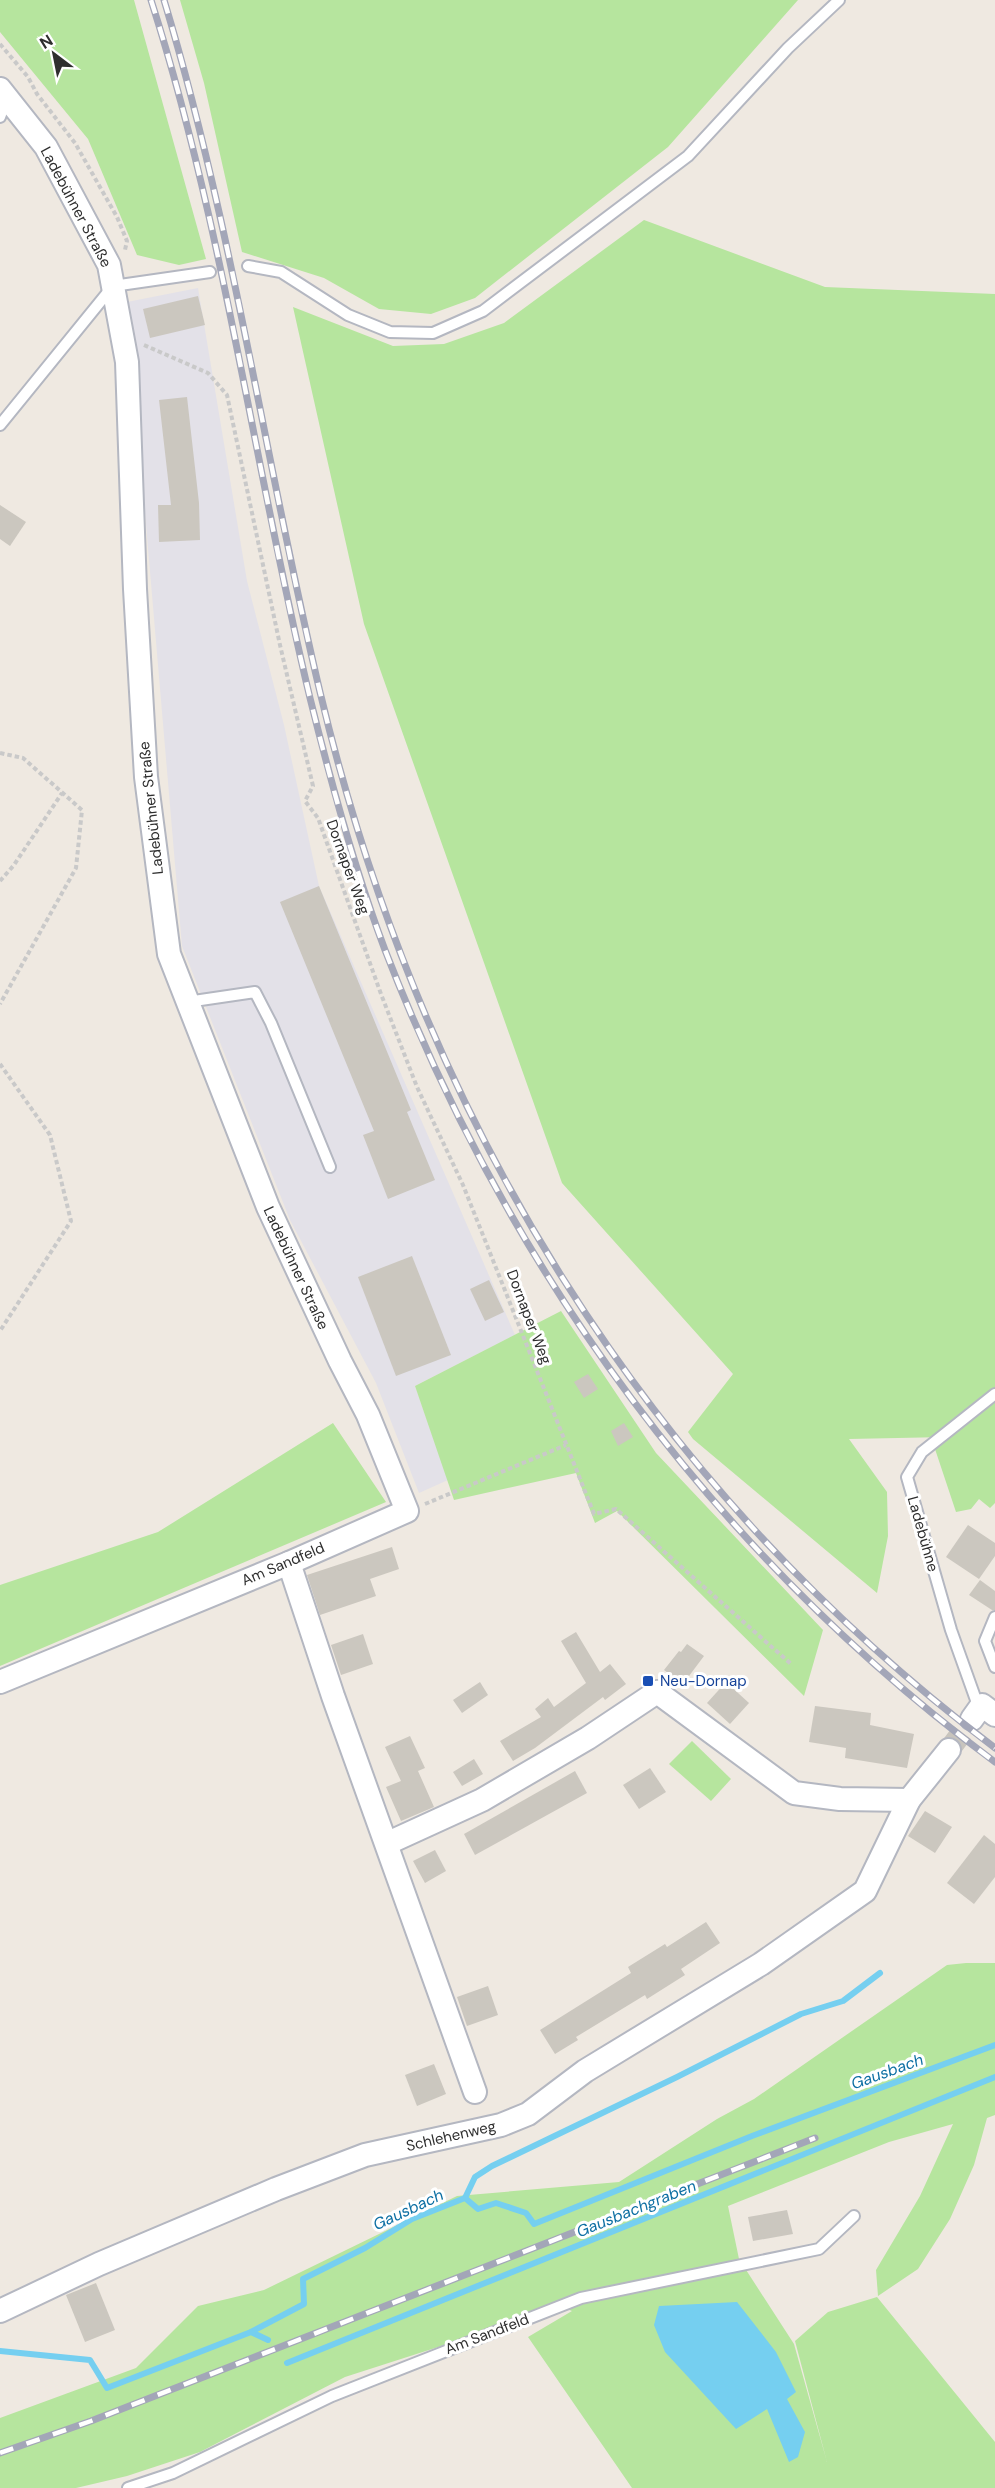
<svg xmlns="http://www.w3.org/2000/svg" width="995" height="2488" viewBox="0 0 995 2488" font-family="'DM Sans',sans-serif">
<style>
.industrial{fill:#e3e1e8}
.green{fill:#b6e59e}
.water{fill:#75cff0}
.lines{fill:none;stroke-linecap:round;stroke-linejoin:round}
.stream{stroke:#75cff0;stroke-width:6}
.building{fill:#cbc7bf}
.minor-tunnel{stroke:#c8c4bd;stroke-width:22;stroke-dasharray:22 11;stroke-linecap:butt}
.service-casing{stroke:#b4b7c1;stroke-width:14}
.minor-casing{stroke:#b4b7c1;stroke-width:26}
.path{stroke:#c9c9c9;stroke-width:4;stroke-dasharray:4.5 3;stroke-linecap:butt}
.service{stroke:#fff;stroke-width:10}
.minor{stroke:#fff;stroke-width:22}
.rail-casing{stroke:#a3a6b8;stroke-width:7}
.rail{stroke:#fff;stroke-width:4.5;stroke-dasharray:14;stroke-linecap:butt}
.transit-dot{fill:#1a4fb4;stroke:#fff;stroke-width:2}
.labels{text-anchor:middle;stroke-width:6;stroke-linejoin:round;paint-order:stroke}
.street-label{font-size:15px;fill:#2e2e2e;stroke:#fff}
.transit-label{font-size:15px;fill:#164399;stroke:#fff;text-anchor:start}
.water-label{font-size:16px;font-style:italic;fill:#0d6fa3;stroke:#fff}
</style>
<rect width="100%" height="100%" fill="#efe9e1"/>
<!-- industrial -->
<polygon class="industrial" points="198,288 247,581 284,725 319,886 515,1335 415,1386 448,1480 419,1493 376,1383 290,1220 182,946 127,302"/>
<!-- green -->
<g class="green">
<polygon points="0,0 134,0 206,259 179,265 137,255 88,139 0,32"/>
<polygon points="180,0 798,0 668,147 475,298 431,314 379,309 324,278 242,252 204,83"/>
<polygon points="644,220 825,287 995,294 995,1503 990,1508 979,1499 971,1509 956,1512 935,1449 946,1437 849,1439 887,1492 888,1536 877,1593 693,1439 688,1432 733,1374 562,1183 364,624 293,307 393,346 444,344 504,323"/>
<polygon points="561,1311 656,1453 823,1630 804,1696 617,1511 595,1523 576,1473 454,1500 415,1386"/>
<polygon points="333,1423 386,1502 0,1666 0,1585 158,1532"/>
<polygon points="692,1741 731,1779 711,1801 669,1764"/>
<polygon points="966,1963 995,1963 995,2115 987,2118 974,2165 950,2219 918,2269 878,2296 876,2270 920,2196 953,2124 889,2142 728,2206 739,2259 794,2344 827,2462 795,2341 828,2312 877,2297 995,2442 995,2488 632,2488 528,2337 572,2311 556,2305 488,2331 345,2377 200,2452 127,2476 76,2488 0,2488 0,2418 136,2368 198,2306 264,2290 457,2196 619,2182 717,2119 754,2099 947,1965"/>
</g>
<!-- water -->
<polygon class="water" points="737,2302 776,2352 796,2392 787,2399 805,2432 798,2457 789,2462 767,2409 736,2429 665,2352 654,2325 659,2306"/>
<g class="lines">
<!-- stream -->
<g class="stream">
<polyline points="465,2198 475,2177 492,2166 677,2077 801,2014 843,2001 880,1973"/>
<polyline points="251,2332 268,2340"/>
<polyline points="0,2351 90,2360 107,2388 251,2332 304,2304 303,2279 365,2248 412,2219 465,2198 478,2209 496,2203 526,2213 534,2224 752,2136 995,2045"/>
<polyline points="287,2363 995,2077"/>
</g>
</g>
<!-- building -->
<g class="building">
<polygon points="198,296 205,325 150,338 143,309"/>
<polygon points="187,397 199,503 200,540 159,542 158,505 171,505 159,400"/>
<polygon points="0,505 26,522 10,546 0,539"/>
<polygon points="319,886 411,1110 407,1112 435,1180 388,1199 363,1135 374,1131 280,902"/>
<polygon points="412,1256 451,1355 396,1376 358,1277"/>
<polygon points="489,1280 504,1312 485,1321 470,1289"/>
<polygon points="588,1374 598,1389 584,1398 574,1382"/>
<polygon points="624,1423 633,1437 618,1446 611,1431"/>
<polygon points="968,1525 995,1543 995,1556 979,1579 946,1557"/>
<polygon points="392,1547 399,1569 370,1579 376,1596 320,1615 307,1575"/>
<polygon points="980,1580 995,1591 995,1610 992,1610 969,1595"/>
<polygon points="576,1632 600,1672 610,1664 626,1684 605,1700 603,1697 535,1748 513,1761 500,1741 541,1717 535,1709 548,1698 554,1707 586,1683 561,1641"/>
<polygon points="363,1634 373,1664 341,1675 331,1645"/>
<polygon points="687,1644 704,1656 683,1684 664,1670 679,1651 681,1652"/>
<polygon points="480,1682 488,1695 462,1713 453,1700"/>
<polygon points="726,1682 749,1703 730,1724 707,1703"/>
<polygon points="815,1706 871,1713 870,1725 914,1734 907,1768 845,1758 846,1748 809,1742"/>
<polygon points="410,1736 425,1768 418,1771 434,1807 401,1821 386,1787 401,1781 385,1747"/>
<polygon points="474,1759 483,1774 462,1786 453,1772"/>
<polygon points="650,1768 666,1792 639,1809 623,1785"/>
<polygon points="575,1771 587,1793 475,1855 464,1834"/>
<polygon points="925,1811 952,1827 935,1853 908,1836"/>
<polygon points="984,1835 995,1844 995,1877 974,1904 947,1883"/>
<polygon points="435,1850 446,1871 425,1883 413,1861"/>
<polygon points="706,1922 720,1943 681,1969 685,1975 647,1999 645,1995 576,2037 578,2040 555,2054 540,2030 631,1973 628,1967 665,1944 667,1947"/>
<polygon points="488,1986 498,2015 467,2026 457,1997"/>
<polygon points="434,2064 446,2094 417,2106 405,2075"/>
<polygon points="787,2210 793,2234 753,2241 748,2217"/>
<polygon points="96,2283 115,2330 85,2342 66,2295"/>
</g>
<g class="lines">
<!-- minor-tunnel -->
<polyline class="minor-tunnel" points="949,1750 972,1719"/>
<!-- service casing -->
<g class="service-casing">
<g id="service">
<polyline points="0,117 7,98"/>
<polyline points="248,266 281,272 348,315 390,332 433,333 483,311 688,156 788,48 839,0"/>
<polyline points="0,425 113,286 210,272"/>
<polyline points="187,1002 255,992 271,1023 330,1167"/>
<polyline points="995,1617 985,1641 995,1667"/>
<polyline points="982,1705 976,1700 951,1630 907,1477 922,1452 995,1394"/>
<polyline points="128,2488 173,2473 332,2396 581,2298 819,2249 854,2216"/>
</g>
</g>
<!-- minor casing -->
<g class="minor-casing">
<g id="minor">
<polyline points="0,89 46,147 109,265 127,362 135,589 146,777 169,954 268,1207 340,1361 368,1415 407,1511 289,1563 0,1682"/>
<polyline points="289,1563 333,1696 475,2092"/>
<polyline points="972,1719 982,1705 995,1715"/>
<polyline points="388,1843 482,1800 588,1738 657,1692 794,1793 840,1799 909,1800"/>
<polyline points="0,2311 99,2264 276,2189 365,2155 501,2125 528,2114 585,2071 761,1964 865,1891 909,1800 949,1750"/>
</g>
</g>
<!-- path -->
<g class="path">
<polyline points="0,44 28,77 37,94 75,143 117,217 127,241 125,250"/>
<polyline points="144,345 208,373 227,395 280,645 313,786 305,801 318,818 381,994 417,1087 463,1185 594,1514 616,1509 791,1664"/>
<polyline points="0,753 23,758 82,810 76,868 0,1004"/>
<polyline points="0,881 14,865 62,793"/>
<polyline points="0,1064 50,1135 71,1221 0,1331"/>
<polyline points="425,1504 566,1445"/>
</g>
<!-- service -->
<use href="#service" class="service"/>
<!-- minor -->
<use href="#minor" class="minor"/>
<!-- rail casing -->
<g class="rail-casing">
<g id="rail">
<path d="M151,0C224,228 254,466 310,698C331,783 354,868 385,950C510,1273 715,1554 995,1762"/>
<path d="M164,0C233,228 265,461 320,692C421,1117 645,1484 995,1748"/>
<polyline points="0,2453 91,2421 815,2138"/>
</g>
</g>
<!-- rail -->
<use href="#rail" class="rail"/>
</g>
<!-- markers -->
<rect class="transit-dot" x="642" y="1675" width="12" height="12" rx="3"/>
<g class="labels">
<!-- street labels -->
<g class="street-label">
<text transform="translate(76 207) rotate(62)" y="5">Ladebühner Straße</text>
<text transform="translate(151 808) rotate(-96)" y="5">Ladebühner Straße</text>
<text transform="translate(348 867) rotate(70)" y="5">Dornaper Weg</text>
<text transform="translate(296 1268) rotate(65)" y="5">Ladebühner Straße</text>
<text transform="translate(529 1317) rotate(69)" y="5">Dornaper Weg</text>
<text transform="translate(923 1534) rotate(74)" y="5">Ladebühne</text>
<text transform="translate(283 1564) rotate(-23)" y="5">Am Sandfeld</text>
<text transform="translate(451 2136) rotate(-13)" y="5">Schlehenweg</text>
<text transform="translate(487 2334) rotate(-21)" y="5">Am Sandfeld</text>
</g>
<!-- transit labels -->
<g class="transit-label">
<text x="660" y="1686">Neu-Dornap</text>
</g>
<!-- water labels -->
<g class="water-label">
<text transform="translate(887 2071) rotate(-20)" y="6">Gausbach</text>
<text transform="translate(636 2208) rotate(-22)" y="6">Gausbachgraben</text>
<text transform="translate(408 2209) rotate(-25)" y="6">Gausbach</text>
</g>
</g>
<!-- north arrow -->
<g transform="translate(54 54) rotate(328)" stroke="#ffffff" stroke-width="4.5" paint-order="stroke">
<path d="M0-4.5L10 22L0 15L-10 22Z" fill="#2e2e2e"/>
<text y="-9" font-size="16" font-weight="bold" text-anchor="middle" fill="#2e2e2e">N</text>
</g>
</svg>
